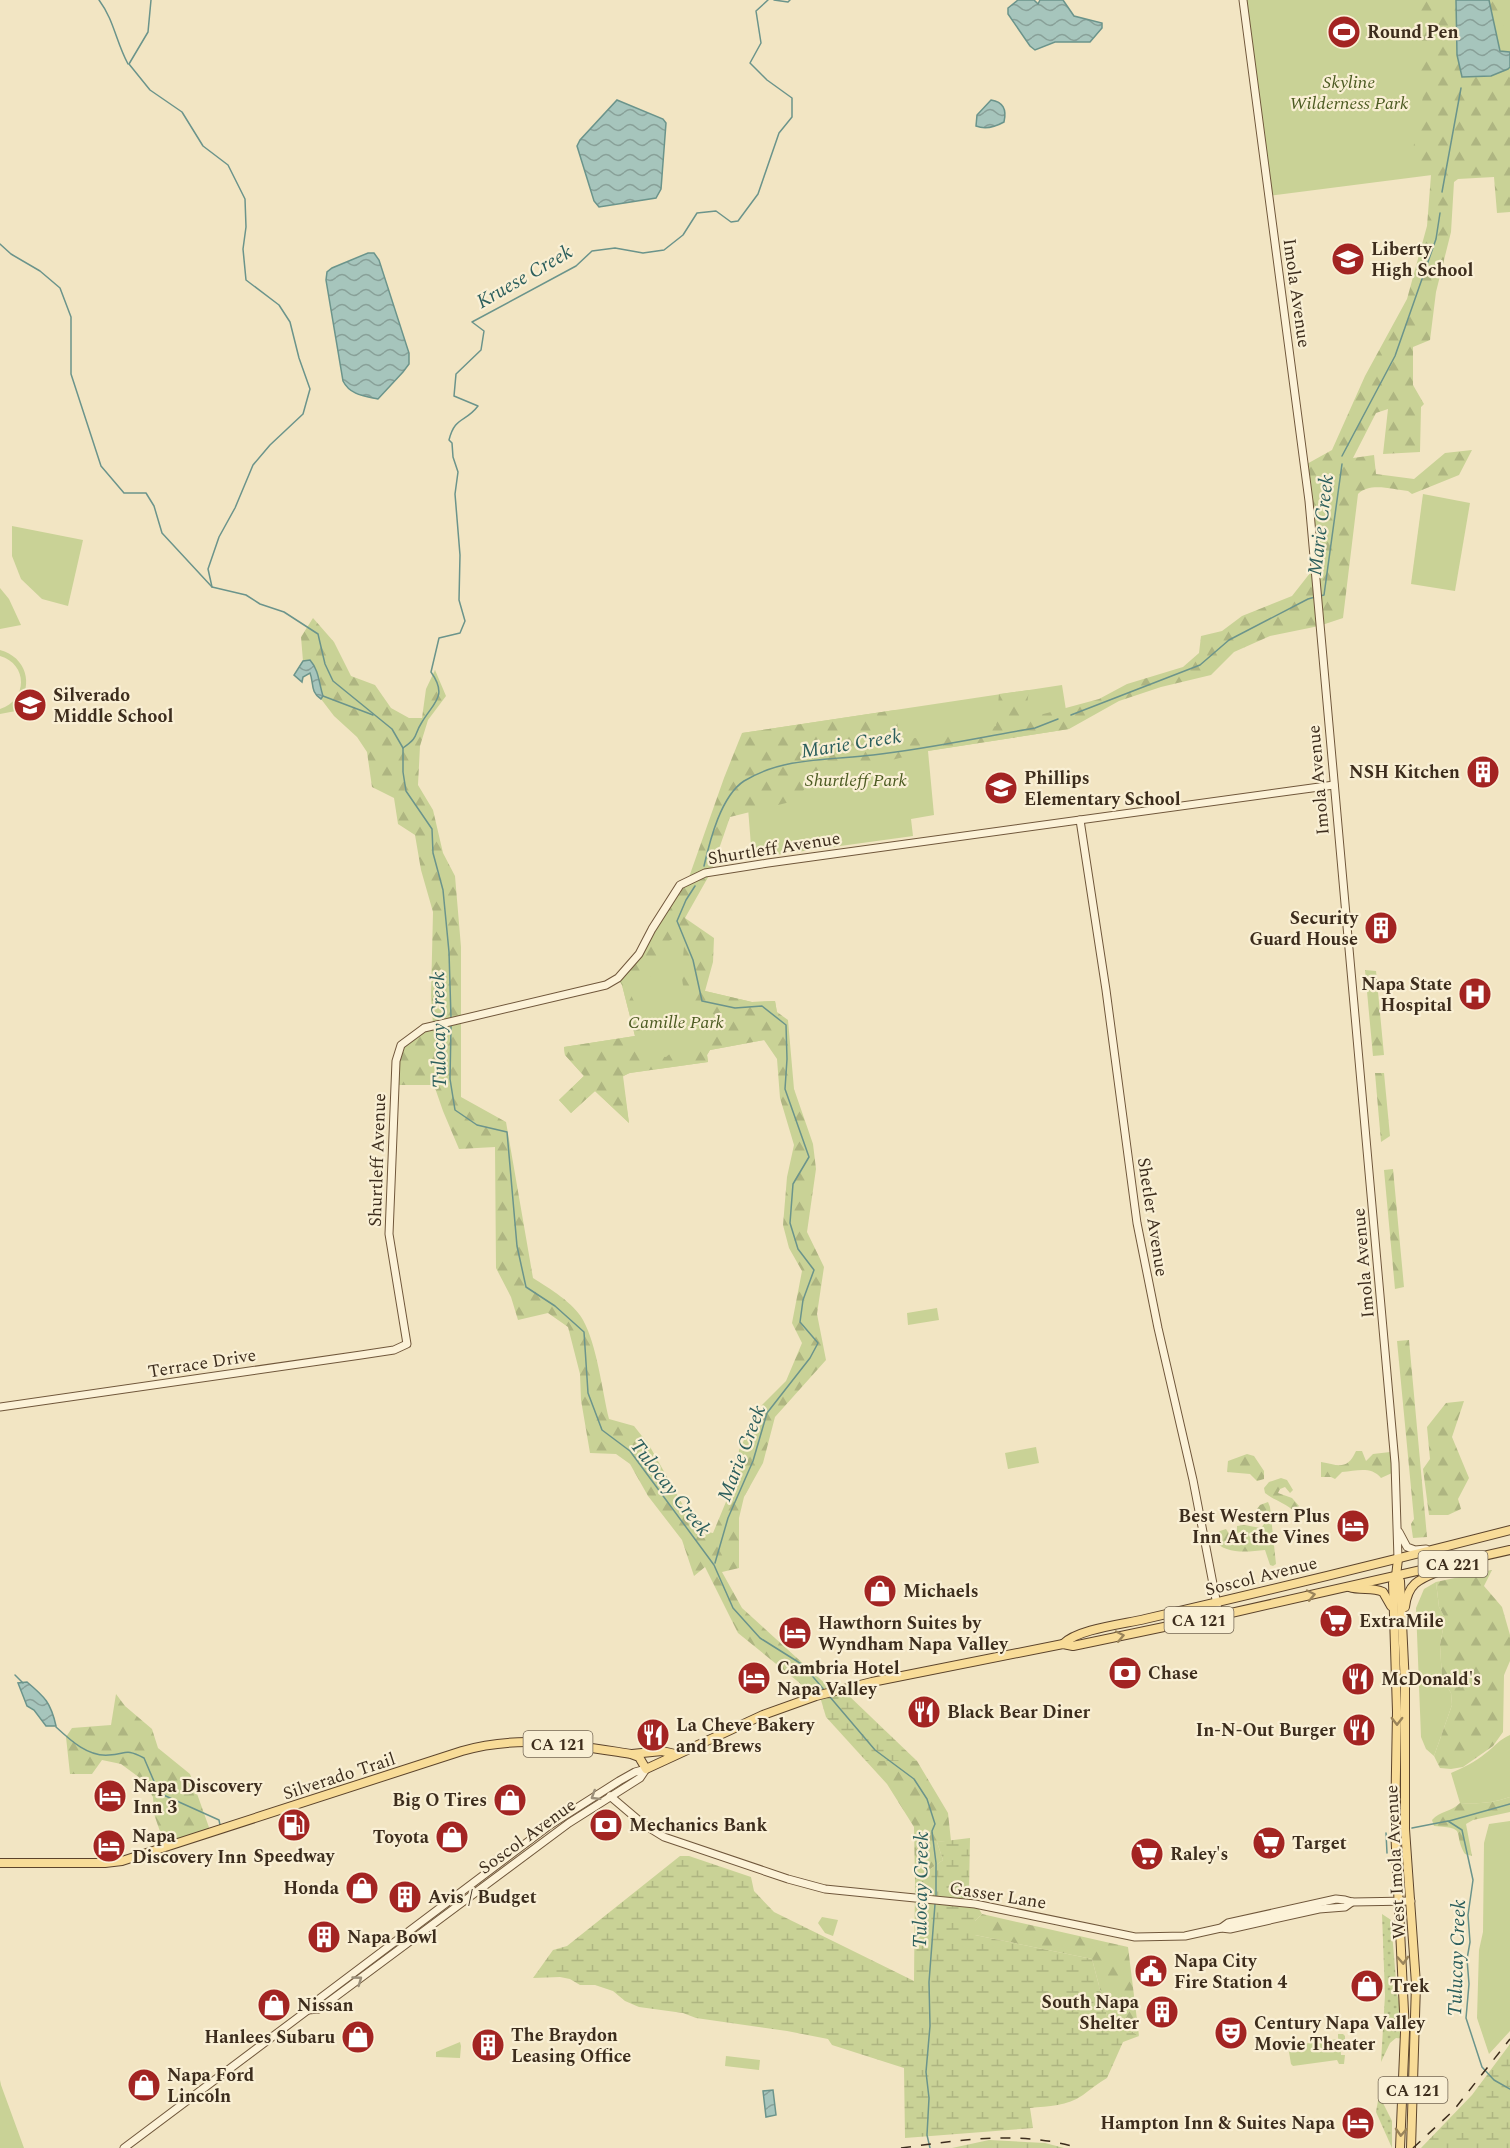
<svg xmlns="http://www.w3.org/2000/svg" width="1510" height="2148" viewBox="0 0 1510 2148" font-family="Spectral,serif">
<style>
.green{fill:#c9d296}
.forest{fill:url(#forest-firs);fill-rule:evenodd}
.wetland{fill:url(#wetland-marsh)}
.garden{fill:url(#garden-dots)}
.water{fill:url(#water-waves);stroke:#6b948b;stroke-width:1.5}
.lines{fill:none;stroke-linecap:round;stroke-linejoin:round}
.stream{stroke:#6b948b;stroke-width:1.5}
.secondary-casing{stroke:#70573b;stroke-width:9}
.primary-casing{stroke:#5c442c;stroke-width:10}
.secondary{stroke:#fcf2d8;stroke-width:7}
.primary{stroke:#f8dc98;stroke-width:8}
.rail{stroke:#3d2d1d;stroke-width:1.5;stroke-dasharray:10 10;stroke-linecap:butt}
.oneway{stroke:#9a845a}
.oneway2{stroke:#9c907a}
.labels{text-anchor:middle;stroke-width:4.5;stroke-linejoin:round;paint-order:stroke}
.shield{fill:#f9efd4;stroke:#756754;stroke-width:1.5}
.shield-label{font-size:16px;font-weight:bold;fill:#3d2d1d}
.poi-label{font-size:18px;font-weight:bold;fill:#3d2d1d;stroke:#f9efd4;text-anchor:start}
.park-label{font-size:18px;font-style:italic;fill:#4c5b22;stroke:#f9efd4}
.street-label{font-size:18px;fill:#3d2d1d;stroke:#f9efd4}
.water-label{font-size:20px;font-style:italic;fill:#2b5e5c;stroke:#f9efd4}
</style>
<defs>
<pattern id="forest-firs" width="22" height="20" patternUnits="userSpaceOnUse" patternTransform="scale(1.5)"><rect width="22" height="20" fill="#c9d296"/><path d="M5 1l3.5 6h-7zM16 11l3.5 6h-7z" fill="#aeb581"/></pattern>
<pattern id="wetland-marsh" width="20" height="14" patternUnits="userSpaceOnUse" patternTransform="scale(1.5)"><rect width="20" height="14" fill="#c9d296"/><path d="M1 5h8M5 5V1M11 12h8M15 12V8" fill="none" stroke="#aeb581"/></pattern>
<pattern id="garden-dots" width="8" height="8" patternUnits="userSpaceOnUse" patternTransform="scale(1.5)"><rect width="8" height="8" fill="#c9d296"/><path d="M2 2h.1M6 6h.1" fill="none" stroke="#aeb581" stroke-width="1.8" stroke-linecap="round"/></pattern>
<pattern id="water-waves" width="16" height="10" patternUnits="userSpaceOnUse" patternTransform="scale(1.5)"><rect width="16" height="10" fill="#a6c5bc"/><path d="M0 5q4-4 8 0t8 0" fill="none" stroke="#88a098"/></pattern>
</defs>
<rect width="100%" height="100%" fill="#f2e5c3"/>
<!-- green -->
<g class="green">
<polygon points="1243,0 1510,0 1510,165 1269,196"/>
<polygon points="1423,494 1470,503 1455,591 1411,584"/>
<polygon points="12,526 83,540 68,606 42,599 21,579 12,556"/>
<polygon points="0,588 9,599 21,625 0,629"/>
<path d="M0,650C26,657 34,684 18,705H20L21,710L0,714V709C28,700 28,664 0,656Z"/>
<polygon points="1062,685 1069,729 928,751 934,815 911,819 913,836 752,858 742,733"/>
<polygon points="652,929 685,938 705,991 752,1002 775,1001 781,1037 710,1050 707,1055 708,1062 630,1073 623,1076 629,1123 595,1091 571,1113 559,1100 584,1076 565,1055 564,1047 635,1036 622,985 618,978 628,969"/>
<polygon points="937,1308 939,1320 908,1325 907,1313"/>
<polygon points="1036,1447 1039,1463 1008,1469 1005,1453"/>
<polygon points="1436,1582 1439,1607 1445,1618 1440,1645 1442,1679 1451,1693 1452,1705 1434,1756 1426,1749 1421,1737 1416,1608 1424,1589"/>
<path d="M1510,1735V1797C1493,1803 1478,1804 1460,1803L1451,1773C1463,1768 1475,1762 1486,1753C1494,1747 1500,1739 1510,1735Z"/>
<polygon points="1510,1821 1510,2031 1489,2054 1477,2018 1479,1950 1483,1932 1484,1843 1489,1824"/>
<polygon points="822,1917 838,1920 833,1936 825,1933 818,1923"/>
<polygon points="1338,2034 1343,2034 1345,2036 1345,2041 1340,2041 1341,2055 1345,2055 1344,2064 1339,2064 1337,2060 1293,2066 1291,2064 1288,2046 1338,2039"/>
<polygon points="460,2042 461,2046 460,2058 436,2057 436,2052"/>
<polygon points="726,2056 760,2060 759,2070 725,2066"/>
<polygon points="0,2080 1,2085 24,2148 0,2148"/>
</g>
<!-- forest -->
<g class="forest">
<path d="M1420,0H1456L1457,55L1463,77L1491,76L1510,67V212L1497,213L1494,177L1458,179L1454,182L1451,232L1436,292L1430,340L1413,347V385L1424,404L1421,407L1420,452L1383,454L1388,409L1376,413L1353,458L1374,455L1376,474L1414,479L1445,453L1472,450L1459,475L1412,494L1408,491C1392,489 1369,482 1358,494L1343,618L1319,626L1270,636L1234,652L1211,675L1161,687L1119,701L1069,729L927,751L884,762L845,763L820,772L794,801L730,817L711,872L685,918L714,938L713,962L705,991L752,1002L775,1001L777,1012L788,1020L794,1089L813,1144L816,1169L807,1232L824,1267L817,1314L826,1360L775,1417L763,1463L744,1497L739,1518V1568L722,1572L742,1608L830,1688L812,1693L738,1633L705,1567L694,1576L682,1540L648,1496L630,1464L616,1454L590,1453L581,1400L580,1374L568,1327L548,1313L518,1320L511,1297L496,1268L495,1147L459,1149L443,1111L434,1085H395L399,1050L433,1025L431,996L433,912L421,870L415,835L398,824L394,798L372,787L367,752L357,737L334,716L321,699C323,686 316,672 310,661H303L301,637L313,618L334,642L351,676L375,685L391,708L409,718H422L426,689L435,670L446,696L428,720L420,746L418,785L433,810L443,853L455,876L461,947V1097L506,1122L533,1278C549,1288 574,1303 583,1320C597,1345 602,1390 609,1419L634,1426L649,1445L697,1530L713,1533L738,1473L739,1450L762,1405L786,1381L802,1343L792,1323L802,1271L789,1248L783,1225L787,1177L794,1145L780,1098L777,1059L764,1040L710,1050L707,1055L708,1062L629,1073L622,1077L629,1123L595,1091L571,1113L559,1100L584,1076L565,1055L564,1047L635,1036L622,985L618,978L628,969L652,929L688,880L724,778L742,733L895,710L900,739L949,736L996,726L999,694L1029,690L1025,719L1099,699L1127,684L1183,667L1199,653L1201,636L1222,631L1242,616L1292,596L1314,568L1305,465L1332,450L1365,376L1407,299L1427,226L1431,175L1411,160L1423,96L1418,61L1422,37ZM673,939L684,946C681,984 676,996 715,1015L717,1036L701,1049L678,1047L666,1057L650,1055L640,1037L643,1020L630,993C637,984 644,983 650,977C660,965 657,945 673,939Z"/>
<polygon points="1489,0 1503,0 1504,27 1495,35"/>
<polygon points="1365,970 1376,971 1384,1055 1373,1056"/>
<polygon points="1375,1073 1384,1073 1390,1136 1381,1142"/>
<polygon points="1393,1169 1404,1287 1395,1289 1384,1170"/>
<polygon points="1409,1340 1427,1537 1413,1538 1411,1524 1414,1519 1397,1341"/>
<polygon points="1464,1401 1452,1437 1469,1478 1458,1499 1461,1509 1448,1515 1429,1515 1423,1469 1430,1459 1427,1427 1446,1403"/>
<path d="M1356,1451H1362L1366,1461L1373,1454L1390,1452L1393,1463L1392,1473L1381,1478C1371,1466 1357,1471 1342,1472L1335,1479L1331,1477H1321V1462C1338,1465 1347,1471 1356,1451Z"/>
<polygon points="1247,1454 1254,1456 1264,1471 1264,1479 1257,1481 1250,1474 1227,1472 1228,1461"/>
<path d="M1281,1478L1287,1480L1293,1490L1290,1493L1285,1487L1280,1489L1278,1493L1292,1498L1299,1506L1295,1512C1286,1503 1275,1501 1265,1493L1264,1488L1269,1482Z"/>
<path d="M1268,1502L1270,1507L1276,1564L1273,1566L1270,1565L1265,1550C1247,1552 1225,1555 1213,1539L1220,1531L1226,1529L1231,1537L1237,1532V1526L1244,1525L1261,1528L1264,1524L1257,1509L1260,1505Z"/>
<polygon points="1492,1570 1484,1586 1502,1607 1510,1635 1510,1661 1504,1675 1503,1732 1493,1746 1463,1767 1451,1769 1440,1768 1434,1756 1452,1705 1451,1693 1442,1679 1440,1645 1445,1618 1439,1607 1436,1582"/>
<polygon points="116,1694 125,1706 152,1729 158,1748 190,1774 211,1833 166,1849 154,1814 153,1797 140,1778 121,1764 102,1760 92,1774 70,1774 66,1737 72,1728 111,1725"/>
<polygon points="866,1761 917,1761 948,1813 951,1841 937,1842 943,1860 915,1880 914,1827 887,1784"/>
<path d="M1510,1797V1812L1473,1820L1466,1824L1472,1856L1465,1854C1452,1832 1469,1828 1434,1826L1432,1820C1440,1811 1451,1812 1460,1803C1478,1804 1493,1803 1510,1797Z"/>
<polygon points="982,1914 1128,1947 1139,2036 1107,2016 1092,1959 975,1935 975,1921"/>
</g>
<!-- wetland -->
<g class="wetland">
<polygon points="846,1693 917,1761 866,1761 826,1717 821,1700"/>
<path d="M970,1838L969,1893L982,1914L975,1921V1935L1092,1959L1107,2016L1139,2036L1123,2042L1107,2078C1098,2083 1091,2089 1083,2095C1067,2106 1049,2106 1030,2108L1033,2128L905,2138L904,2068L832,2045L828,2039L787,2031L696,2018L683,2013L639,2007L625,2001L613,1991L595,1985H580L570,1979L560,1977L533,1978L553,1950L567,1946L680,1856H689L751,1877L754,1891L774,1912L914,1981L915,1880L943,1860L937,1842Z"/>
<polygon points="1510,2044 1510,2148 1421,2148 1472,2095"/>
<polygon points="989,2140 1045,2143 1064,2148 952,2148"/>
</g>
<!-- garden -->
<g class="garden">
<polygon points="1382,1914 1391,1920 1397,1993 1405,2032 1405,2039 1396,2038 1390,2043 1381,2062 1385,1995"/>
<polygon points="1379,2095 1392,2121 1392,2148 1376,2112"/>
</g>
<!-- water -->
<g class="water">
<polygon points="1018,0 1034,0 1038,4 1040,0 1063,0 1074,16 1102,23 1102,28 1090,42 1055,42 1035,50 1030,46 1008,14 1008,8"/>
<polygon points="1456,0 1489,0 1500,51 1510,52 1510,67 1508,69 1491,76 1462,77 1457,55"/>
<polygon points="617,100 663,119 666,123 661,189 656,198 599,207 594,201 577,146 580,140"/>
<path d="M991,100C1003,102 1007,109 1004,122C995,127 986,130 976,126L977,115Z"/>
<path d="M368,253H374L379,260L409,353V364L403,372L378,399C364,396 350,395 343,381L326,280L327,272L332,268Z"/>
<path d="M310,660C319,670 319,684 323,696L321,699C310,692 314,683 310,673L303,677L302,682L294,675L303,661Z"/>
<path d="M27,1682C45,1697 51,1703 56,1726H46L34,1710L27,1706L18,1683Z"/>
<polygon points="773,2090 776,2115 766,2117 763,2091"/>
</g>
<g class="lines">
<!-- stream -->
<g class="stream">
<path d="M99,0C114,20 116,42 128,64"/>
<polyline points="151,0 148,32 129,64 150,90 182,112 203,146 228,165 245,199 246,227 243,249 246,280 279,305 290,322 299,358 310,389 303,414 270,445 253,465 235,508 219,537 208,569 212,587 246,595 260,604 284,612 318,634 325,664 333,681 392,729 403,748 403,772 406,791 432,829 433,853 443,890 449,952 451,1018"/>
<polyline points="774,0 788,2 790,0"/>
<polyline points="1442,192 1461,88"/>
<polyline points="0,244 11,254 40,271 60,288 71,317 71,374 101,466 124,493 146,493 154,506 162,533 212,587"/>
<polyline points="1342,456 1395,356 1436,239 1440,213"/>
<polyline points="1320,596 1324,595 1342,464"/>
<polyline points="323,696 373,715"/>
<polyline points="1071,715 1200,665 1229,640 1308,599 1315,597"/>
<path d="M403,748C420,736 413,736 422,722C434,702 448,696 431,672L439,638L460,633L465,621L459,600L460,555L455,494L458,472L453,457L452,443L449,440C455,416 465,423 478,406L454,396L456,374L481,350L484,331L472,322L576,266L592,251L615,248L643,253L664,250L683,235L697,213L716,211L731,222L738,221L758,194L779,133L792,117V98L767,80L750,63L761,43L756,11L768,0"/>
<path d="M704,866C710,840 721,796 744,781C783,757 831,760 873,755C927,749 982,737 1035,728L1058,719"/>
<polyline points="695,886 686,900 677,921 693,960 702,1001 735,1008 762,1006 786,1025 787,1059 785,1089 809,1157 793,1184 790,1223 798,1249 814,1270 803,1300 800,1322 818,1343 810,1358 767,1413 753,1461 728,1518 715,1563"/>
<polyline points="451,1026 450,1079 455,1110 477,1125 507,1132 517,1246 526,1287 555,1306 584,1332 588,1393 602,1430 630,1451 714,1565 733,1608 760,1638 803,1665 825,1691"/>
<polyline points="15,1675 23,1683"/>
<polyline points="830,1697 875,1750 914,1779 927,1799 935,1824 932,1831 936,1863 936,1896"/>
<path d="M56,1727C70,1740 88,1757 109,1755C127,1754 125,1748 144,1758L159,1793L219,1820L220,1825"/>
<polyline points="1449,1821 1510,1804"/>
<polyline points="1412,1828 1448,1821 1462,1830 1473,1880 1468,1915 1470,1942 1467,1959 1469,1984 1466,2018 1482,2067 1494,2080 1510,2089"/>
<polyline points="1386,1833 1387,1853"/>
<polyline points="930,2148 927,2135 929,2098 926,2072 930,2026 929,1982 935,1904"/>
</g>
<!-- secondary casing -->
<g class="secondary-casing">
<g id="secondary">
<polyline points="1243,0 1309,501 1395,1463 1398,1559"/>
<polyline points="1080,820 1106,990 1137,1223 1158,1328 1193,1480 1219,1615"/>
<polyline points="0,1407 361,1355 394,1350 407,1344 389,1234 396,1061 401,1045 424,1028 589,989 606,985 618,978 639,954 652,929 680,885 705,873 768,863 1334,785"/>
<polyline points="1399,1532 1407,1547 1415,1550 1426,1549"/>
<polyline points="610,1796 643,1824 664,1837 788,1879 825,1889 975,1904 1135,1937 1185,1936 1221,1928 1228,1923 1336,1899 1345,1900 1352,1902 1411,1901"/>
<polyline points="1221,1928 1230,1929 1319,1909 1345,1907 1352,1902"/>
<polyline points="308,2010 319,2009 569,1823 640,1778 646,1769"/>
<polyline points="124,2148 308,2010 311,2005 550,1825 619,1781 635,1772 646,1769"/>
</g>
</g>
<!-- primary casing -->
<g class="primary-casing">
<g id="primary">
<polyline points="1398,1559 1396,1576 1393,1583 1397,1712 1395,1828 1405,2032 1400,2148"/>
<polyline points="1396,1576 1400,1581 1405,1685 1405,1829 1416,1984 1411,2148"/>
<path d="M1349,1587C1361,1591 1372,1587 1383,1592L1391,1606"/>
<path d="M1405,1607C1408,1582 1420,1579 1442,1570"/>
<path d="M1063,1644C1077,1629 1124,1624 1145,1619C1267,1591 1389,1561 1510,1530"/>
<polyline points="632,1754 662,1751 675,1754"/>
<path d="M0,1863H105L122,1861L462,1751C520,1734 574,1745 631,1754L639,1757L646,1769L763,1715L816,1696L872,1682L1063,1644L1073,1646L1231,1613L1510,1550"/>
</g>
</g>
<!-- secondary -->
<use href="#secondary" class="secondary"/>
<!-- primary -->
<use href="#primary" class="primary"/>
<!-- rail -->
<g class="rail">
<path d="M901,2148C962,2140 1019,2130 1079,2148"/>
<polyline points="1413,2148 1453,2111 1510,2039"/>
</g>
</g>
<!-- one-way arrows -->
<defs><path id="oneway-chevron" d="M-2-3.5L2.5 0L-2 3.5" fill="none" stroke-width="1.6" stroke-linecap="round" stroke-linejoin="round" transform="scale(1.5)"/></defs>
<g class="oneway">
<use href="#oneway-chevron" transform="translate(1311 1595) rotate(-12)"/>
<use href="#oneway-chevron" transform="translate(1120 1636) rotate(-12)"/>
<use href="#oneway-chevron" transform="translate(1397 1721) rotate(90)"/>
<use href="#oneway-chevron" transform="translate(1403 1960) rotate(87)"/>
<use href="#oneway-chevron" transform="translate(1401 2132) rotate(93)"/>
</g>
<g class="oneway2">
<use href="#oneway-chevron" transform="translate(595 1796) rotate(148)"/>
<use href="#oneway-chevron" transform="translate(358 1980) rotate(-36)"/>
</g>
<!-- icons -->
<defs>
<g id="stadium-disc" transform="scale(1.725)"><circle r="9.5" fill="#a32422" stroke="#f9efd4"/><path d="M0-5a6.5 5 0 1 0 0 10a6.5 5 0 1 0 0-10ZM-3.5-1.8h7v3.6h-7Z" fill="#fff"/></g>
<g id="school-disc" transform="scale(1.725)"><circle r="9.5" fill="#a32422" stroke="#f9efd4"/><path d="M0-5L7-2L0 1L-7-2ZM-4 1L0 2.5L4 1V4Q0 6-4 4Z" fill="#fff"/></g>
<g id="building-disc" transform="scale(1.725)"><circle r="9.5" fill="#a32422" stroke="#f9efd4"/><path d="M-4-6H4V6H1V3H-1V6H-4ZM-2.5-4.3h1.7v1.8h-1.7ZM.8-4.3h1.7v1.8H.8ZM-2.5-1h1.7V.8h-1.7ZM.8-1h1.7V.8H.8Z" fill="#fff"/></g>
<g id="hospital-disc" transform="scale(1.725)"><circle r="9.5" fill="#a32422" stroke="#f9efd4"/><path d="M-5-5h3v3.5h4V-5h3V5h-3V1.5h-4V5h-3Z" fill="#fff"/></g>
<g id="hotel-disc" transform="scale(1.725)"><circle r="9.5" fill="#a32422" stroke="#f9efd4"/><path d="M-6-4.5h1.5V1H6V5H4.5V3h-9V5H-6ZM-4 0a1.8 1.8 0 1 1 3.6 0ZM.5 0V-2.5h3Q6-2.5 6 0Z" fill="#fff"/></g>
<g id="shop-disc" transform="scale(1.725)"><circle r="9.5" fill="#a32422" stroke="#f9efd4"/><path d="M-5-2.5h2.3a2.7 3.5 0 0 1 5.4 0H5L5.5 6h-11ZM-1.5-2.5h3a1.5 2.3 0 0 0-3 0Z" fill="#fff"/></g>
<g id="supermarket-disc" transform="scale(1.725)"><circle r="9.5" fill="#a32422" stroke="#f9efd4"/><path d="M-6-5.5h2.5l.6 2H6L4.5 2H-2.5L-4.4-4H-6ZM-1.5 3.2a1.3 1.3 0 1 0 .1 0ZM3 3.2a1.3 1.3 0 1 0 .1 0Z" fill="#fff"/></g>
<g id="bank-disc" transform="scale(1.725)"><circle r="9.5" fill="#a32422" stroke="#f9efd4"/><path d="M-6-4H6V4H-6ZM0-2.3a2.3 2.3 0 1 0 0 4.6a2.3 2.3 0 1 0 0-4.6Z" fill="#fff"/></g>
<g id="restaurant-disc" transform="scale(1.725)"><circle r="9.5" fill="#a32422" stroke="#f9efd4"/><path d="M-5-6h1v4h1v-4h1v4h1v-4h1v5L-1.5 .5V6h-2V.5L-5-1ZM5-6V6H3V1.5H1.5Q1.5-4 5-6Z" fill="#fff"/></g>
<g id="fuel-disc" transform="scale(1.725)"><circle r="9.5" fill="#a32422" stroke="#f9efd4"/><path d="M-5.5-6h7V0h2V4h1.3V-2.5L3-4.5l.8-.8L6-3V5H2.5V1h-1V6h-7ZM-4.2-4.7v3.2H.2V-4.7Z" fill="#fff"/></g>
<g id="civic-disc" transform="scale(1.725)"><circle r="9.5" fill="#a32422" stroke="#f9efd4"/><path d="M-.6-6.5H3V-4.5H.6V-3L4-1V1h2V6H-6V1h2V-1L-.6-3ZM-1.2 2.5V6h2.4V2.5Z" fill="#fff"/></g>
<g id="theatre-disc" transform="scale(1.725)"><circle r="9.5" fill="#a32422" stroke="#f9efd4"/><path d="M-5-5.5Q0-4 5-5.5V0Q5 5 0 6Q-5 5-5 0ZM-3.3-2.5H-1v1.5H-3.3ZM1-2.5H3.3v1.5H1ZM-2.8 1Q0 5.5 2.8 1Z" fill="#fff"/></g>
</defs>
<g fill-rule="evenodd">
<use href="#stadium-disc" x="1344" y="32"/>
<use href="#school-disc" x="1348" y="259"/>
<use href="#school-disc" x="30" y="705"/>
<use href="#building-disc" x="1483" y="772"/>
<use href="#school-disc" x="1001" y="788"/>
<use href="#building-disc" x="1381" y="928"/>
<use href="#hospital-disc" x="1475" y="994"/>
<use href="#hotel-disc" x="1353" y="1526"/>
<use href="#shop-disc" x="880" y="1591"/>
<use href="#supermarket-disc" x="1336" y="1621"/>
<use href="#hotel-disc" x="795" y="1633"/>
<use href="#bank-disc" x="1125" y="1673"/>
<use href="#hotel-disc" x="754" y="1678"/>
<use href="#restaurant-disc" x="1358" y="1679"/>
<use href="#restaurant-disc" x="924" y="1712"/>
<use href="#restaurant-disc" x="1359" y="1730"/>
<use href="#restaurant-disc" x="653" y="1735"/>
<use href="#hotel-disc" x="110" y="1796"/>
<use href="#shop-disc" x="510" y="1800"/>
<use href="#fuel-disc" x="294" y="1825"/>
<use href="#bank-disc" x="606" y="1825"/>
<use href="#shop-disc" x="452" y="1837"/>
<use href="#supermarket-disc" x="1269" y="1843"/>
<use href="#hotel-disc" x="109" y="1846"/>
<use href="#supermarket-disc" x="1147" y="1854"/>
<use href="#shop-disc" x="362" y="1888"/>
<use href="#building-disc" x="405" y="1897"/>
<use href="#building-disc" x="324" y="1937"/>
<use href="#civic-disc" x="1151" y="1971"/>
<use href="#shop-disc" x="1367" y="1986"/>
<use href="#shop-disc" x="274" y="2005"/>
<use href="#building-disc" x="1162" y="2012"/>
<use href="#theatre-disc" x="1231" y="2033"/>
<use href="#shop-disc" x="358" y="2037"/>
<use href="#building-disc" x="488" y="2045"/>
<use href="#shop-disc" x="144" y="2085"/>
<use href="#hotel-disc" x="1358" y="2123"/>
</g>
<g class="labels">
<!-- shield labels -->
<g class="shield">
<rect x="1418.5" y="1551" width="69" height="26" rx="4.5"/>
<rect x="1164.5" y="1607" width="69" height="26" rx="4.5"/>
<rect x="523.5" y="1731" width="69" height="26" rx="4.5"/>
<rect x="1378.5" y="2077" width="69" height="26" rx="4.5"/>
</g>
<g class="shield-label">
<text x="1453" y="1570">CA 221</text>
<text x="1199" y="1626">CA 121</text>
<text x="558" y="1750">CA 121</text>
<text x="1413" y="2096">CA 121</text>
</g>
<!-- poi labels -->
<g class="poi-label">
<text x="1367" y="38">Round Pen</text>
<text x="1371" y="255">Liberty<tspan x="1371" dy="21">High School</tspan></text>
<text x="53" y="701">Silverado<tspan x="53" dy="21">Middle School</tspan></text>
<text x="1460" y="778" text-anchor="end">NSH Kitchen</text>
<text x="1024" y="784">Phillips<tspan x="1024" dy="21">Elementary School</tspan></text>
<text x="1358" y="924" text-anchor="end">Security<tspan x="1358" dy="21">Guard House</tspan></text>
<text x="1452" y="990" text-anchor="end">Napa State<tspan x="1452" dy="21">Hospital</tspan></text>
<text x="1330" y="1522" text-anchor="end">Best Western Plus<tspan x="1330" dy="21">Inn At the Vines</tspan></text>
<text x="903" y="1597">Michaels</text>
<text x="1359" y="1627">ExtraMile</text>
<text x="818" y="1629">Hawthorn Suites by<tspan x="818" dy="21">Wyndham Napa Valley</tspan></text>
<text x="777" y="1674">Cambria Hotel<tspan x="777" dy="21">Napa Valley</tspan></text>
<text x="1148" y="1679">Chase</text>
<text x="1381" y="1685">McDonald's</text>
<text x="947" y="1718">Black Bear Diner</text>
<text x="676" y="1731">La Cheve Bakery<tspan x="676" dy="21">and Brews</tspan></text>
<text x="1336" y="1736" text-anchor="end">In-N-Out Burger</text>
<text x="133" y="1792">Napa Discovery<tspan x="133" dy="21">Inn 3</tspan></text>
<text x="487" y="1806" text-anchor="end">Big O Tires</text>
<text x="629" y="1831">Mechanics Bank</text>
<text x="132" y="1842">Napa<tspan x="132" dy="21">Discovery Inn</tspan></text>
<text x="429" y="1843" text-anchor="end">Toyota</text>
<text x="1292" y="1849">Target</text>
<text x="1170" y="1860">Raley's</text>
<text x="294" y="1862" text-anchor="middle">Speedway</text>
<text x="339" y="1894" text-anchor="end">Honda</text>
<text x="428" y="1903">Avis / Budget</text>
<text x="347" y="1943">Napa Bowl</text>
<text x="1174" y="1967">Napa City<tspan x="1174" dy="21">Fire Station 4</tspan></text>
<text x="1390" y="1992">Trek</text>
<text x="1139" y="2008" text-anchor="end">South Napa<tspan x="1139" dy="21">Shelter</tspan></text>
<text x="297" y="2011">Nissan</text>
<text x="1254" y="2029">Century Napa Valley<tspan x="1254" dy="21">Movie Theater</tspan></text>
<text x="511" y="2041">The Braydon<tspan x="511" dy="21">Leasing Office</tspan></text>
<text x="335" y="2043" text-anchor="end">Hanlees Subaru</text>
<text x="167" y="2081">Napa Ford<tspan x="167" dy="21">Lincoln</tspan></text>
<text x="1335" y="2129" text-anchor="end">Hampton Inn &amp; Suites Napa</text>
</g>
<!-- park labels -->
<g class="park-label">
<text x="1349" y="88">Skyline<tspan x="1349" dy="21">Wilderness Park</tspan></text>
<text x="856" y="786">Shurtleff Park</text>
<text x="676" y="1028">Camille Park</text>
</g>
<!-- street labels -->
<g class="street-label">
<text transform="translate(1297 293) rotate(82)" y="6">Imola Avenue</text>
<text transform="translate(1318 780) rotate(-95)" y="6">Imola Avenue</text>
<text transform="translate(774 848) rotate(-9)" y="6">Shurtleff Avenue</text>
<text transform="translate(377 1160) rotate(-88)" y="6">Shurtleff Avenue</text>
<text transform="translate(1153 1217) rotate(81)" y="6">Shetler Avenue</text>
<text transform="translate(1363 1263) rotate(-95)" y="6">Imola Avenue</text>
<text transform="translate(202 1363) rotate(-9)" y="6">Terrace Drive</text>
<text transform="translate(1261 1576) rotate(-14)" y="6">Soscol Avenue</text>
<text transform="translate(339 1776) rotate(-18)" y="6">Silverado Trail</text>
<text transform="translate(527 1836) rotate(-36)" y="6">Soscol Avenue</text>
<text transform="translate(1395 1862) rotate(-93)" y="6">West Imola Avenue</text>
<text transform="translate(998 1895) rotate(9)" y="6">Gasser Lane</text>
</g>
<!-- water labels -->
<g class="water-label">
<text transform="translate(524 276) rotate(-30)" y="7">Kruese Creek</text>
<text transform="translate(1320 525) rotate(-83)" y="7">Marie Creek</text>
<text transform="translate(851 743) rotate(-9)" y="7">Marie Creek</text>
<text transform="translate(438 1030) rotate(-91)" y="7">Tulocay Creek</text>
<text transform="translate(741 1453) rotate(-69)" y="7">Marie Creek</text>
<text transform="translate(671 1487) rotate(52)" y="7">Tulocay Creek</text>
<text transform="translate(920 1890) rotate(-89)" y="7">Tulocay Creek</text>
<text transform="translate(1456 1958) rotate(-88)" y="7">Tulucay Creek</text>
</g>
</g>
</svg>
